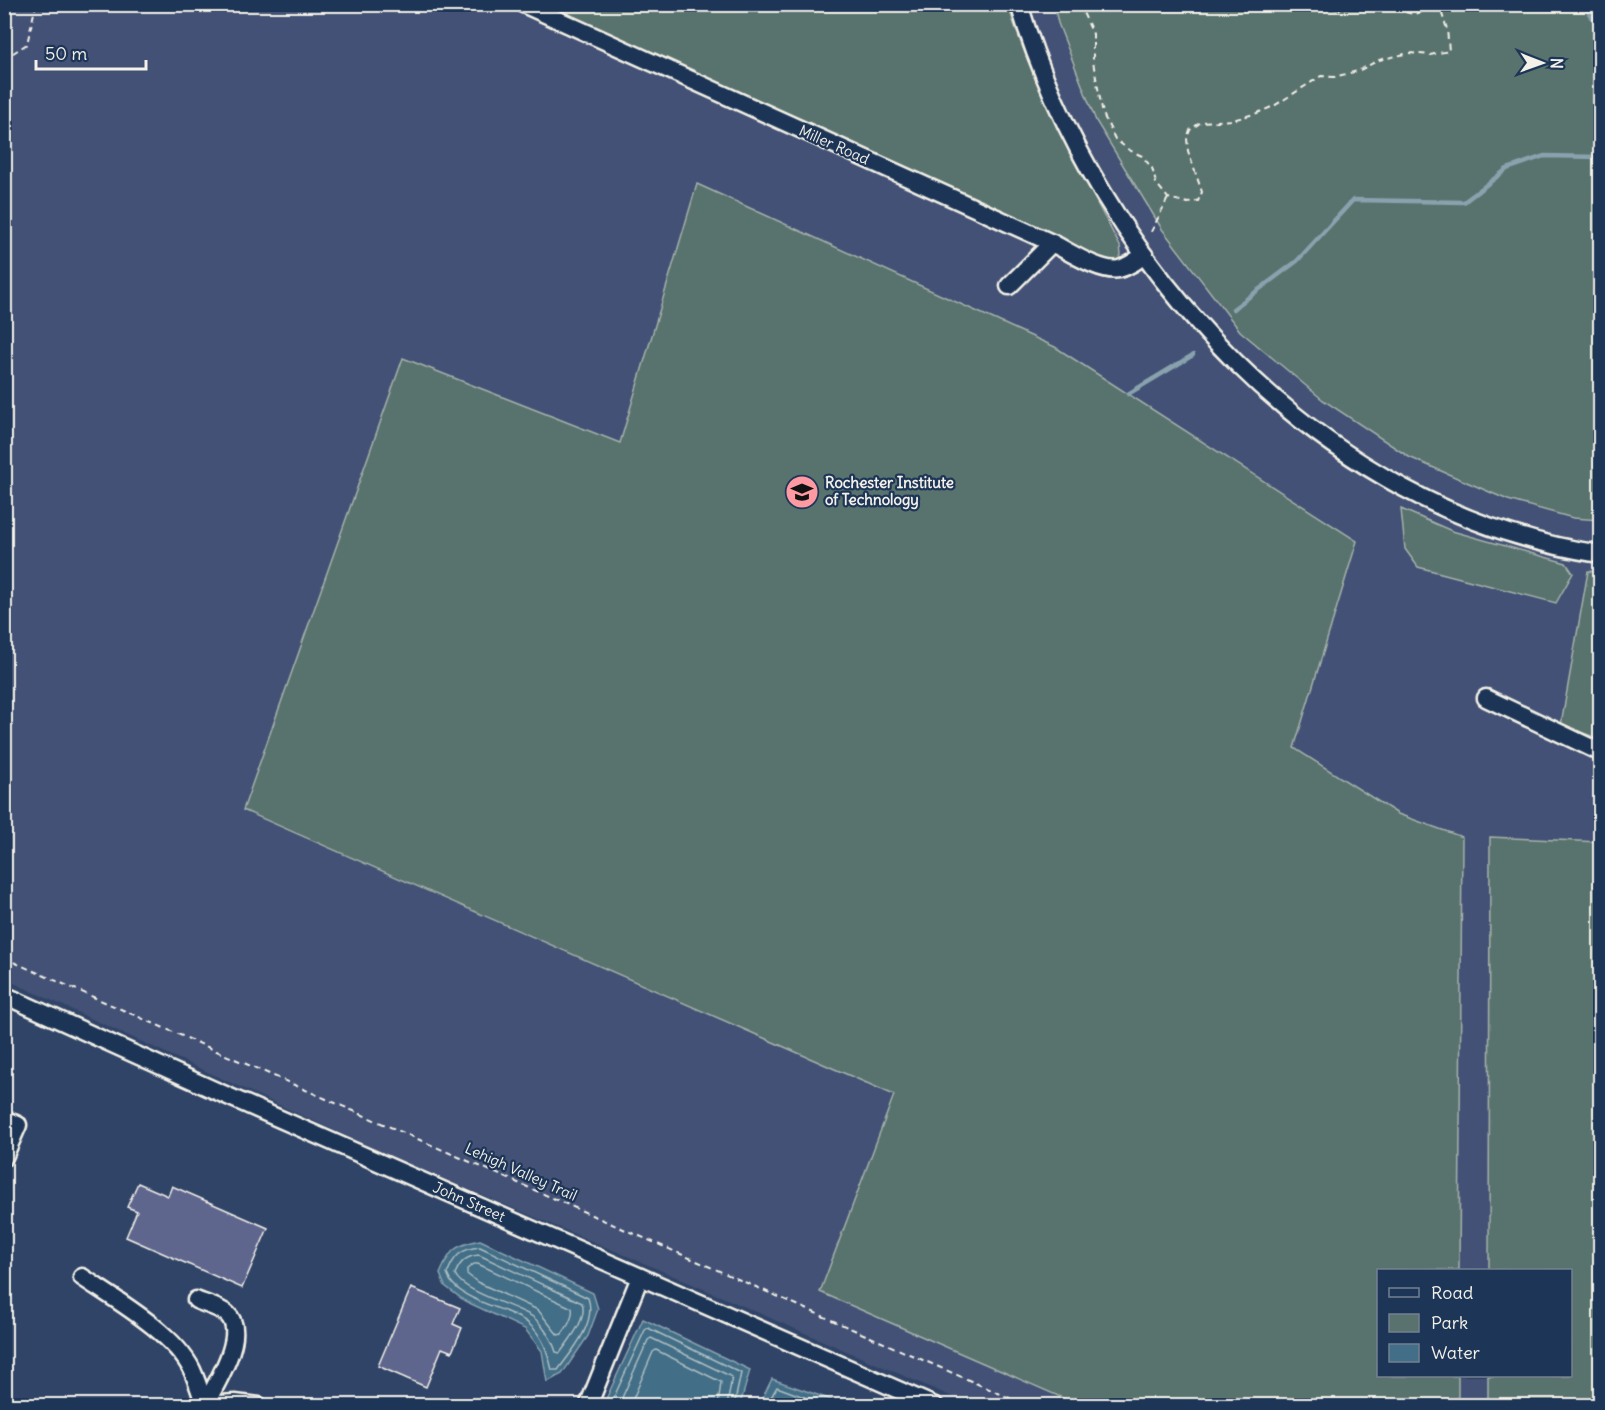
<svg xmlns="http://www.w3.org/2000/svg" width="1605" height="1410" viewBox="0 0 1605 1410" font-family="Delius,sans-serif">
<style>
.built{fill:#425175;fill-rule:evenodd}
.green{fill:#59726e;stroke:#a6b2ab;stroke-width:1.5}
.water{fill:#426e87;stroke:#89a2ae;stroke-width:1.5}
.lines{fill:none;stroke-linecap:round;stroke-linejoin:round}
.shore{stroke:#adbdc1;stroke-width:1.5}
.stream{stroke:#89a2ae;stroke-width:4.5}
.building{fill:#5e668e;stroke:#f4f1e8;stroke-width:1.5}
.minor-casing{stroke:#f4f1e8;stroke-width:21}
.path{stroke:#f4f1e8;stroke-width:2;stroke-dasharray:6 4.5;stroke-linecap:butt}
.minor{stroke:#1d3557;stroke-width:16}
.labels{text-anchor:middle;stroke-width:4.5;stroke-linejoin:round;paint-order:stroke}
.street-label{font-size:15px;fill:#f4f1e8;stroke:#1d3557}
.poi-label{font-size:15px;font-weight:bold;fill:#f4f1e8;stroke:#1d3557;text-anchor:start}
</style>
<rect width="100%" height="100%" fill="#304468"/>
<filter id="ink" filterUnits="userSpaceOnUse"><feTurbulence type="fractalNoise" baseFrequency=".0167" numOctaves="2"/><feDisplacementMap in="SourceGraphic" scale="12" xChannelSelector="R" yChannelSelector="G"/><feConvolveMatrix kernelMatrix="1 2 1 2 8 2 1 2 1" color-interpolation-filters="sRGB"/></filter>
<g filter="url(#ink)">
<!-- built -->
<path class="built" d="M5,5H1600V1405H971L648,1265L390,1156L5,979ZM1378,1270H1570V1376H1378Z"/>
<!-- green -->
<g class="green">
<path d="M534,5H1008C1034,90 1078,167 1120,246L1121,255L1117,262L1105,261Z"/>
<polygon points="1054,5 1600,5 1600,520 1573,518 1508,500 1409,457 1323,400 1240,331 1162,229 1096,121 1058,23"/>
<polygon points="697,184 1055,347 1357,541 1294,748 1398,814 1462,837 1459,1270 1378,1270 1378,1376 1458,1376 1458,1405 1079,1405 820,1292 894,1095 243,810 403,358 620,443"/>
<polygon points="1401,509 1452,531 1566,563 1573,573 1556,603 1418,567 1405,549"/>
<polygon points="1588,571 1600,572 1600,739 1561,725"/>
<polygon points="1490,837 1600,842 1600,1405 1488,1405 1488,1376 1570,1376 1570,1270 1489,1270"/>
</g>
<!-- water -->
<g class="water">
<path d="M480,1240L593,1293L598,1309L588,1336L562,1374L547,1382L542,1351L525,1329L465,1301L445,1286L440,1274C450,1250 453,1246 480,1240Z"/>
<polygon points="643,1319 750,1370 740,1405 608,1405 606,1399"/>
<polygon points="772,1379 846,1405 759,1405"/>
</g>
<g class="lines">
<!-- shore -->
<g class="shore">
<path d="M480,1247L588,1298C597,1323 572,1351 558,1370H552C548,1353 543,1336 529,1324C510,1307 456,1302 447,1274C454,1256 460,1249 480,1247Z"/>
<path d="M479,1255L582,1303C588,1319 569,1340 560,1353L556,1352C553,1341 542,1324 533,1317C515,1305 463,1293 455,1274C460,1262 466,1256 479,1255Z"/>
<path d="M474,1264H478L572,1308C574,1317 567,1327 562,1334L558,1335L538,1310L477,1282L467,1274V1269Z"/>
<polyline points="613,1406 613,1399 645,1330 648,1328 741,1373 734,1406"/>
<polyline points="621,1406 621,1400 648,1340 651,1338 732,1377 727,1406"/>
<polyline points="630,1406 653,1352 656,1350 721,1382 718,1406"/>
<polyline points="766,1406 777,1387 828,1406"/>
</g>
<!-- stream -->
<g class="stream">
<polyline points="1583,4 1600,29"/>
<polyline points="1233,309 1297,261 1353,200 1464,202 1507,169 1544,156 1600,157"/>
<polyline points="1128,394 1193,355"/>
</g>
</g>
<!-- building -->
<g class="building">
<polygon points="138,1183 168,1196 172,1186 268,1228 242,1288 126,1237 137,1211 127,1207"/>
<polygon points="411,1288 460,1308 453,1324 462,1328 452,1352 442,1348 426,1387 378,1366"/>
</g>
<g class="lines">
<!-- minor casing -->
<g class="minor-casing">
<g id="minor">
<path d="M523,4L1052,243C1068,251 1101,273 1119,269C1128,267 1136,261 1144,255"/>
<path d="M1019,4C1097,264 1323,514 1600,554"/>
<polyline points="1009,286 1052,243"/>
<polyline points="1486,698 1600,752"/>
<polyline points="4,995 214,1090 935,1406"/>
<polyline points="4,1119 18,1125 4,1157"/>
<path d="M82,1277C116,1300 174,1333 192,1370C197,1381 201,1394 205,1406"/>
<path d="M196,1300C205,1304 219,1307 227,1314C249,1333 215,1385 205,1405"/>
<polyline points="205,1405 235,1403 259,1406"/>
<polyline points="588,1406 640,1277"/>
</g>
</g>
<!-- path -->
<g class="path">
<polyline points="1079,4 1093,34 1093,62 1103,114 1115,139 1129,150 1142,156 1152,168 1156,183 1168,198 1188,203 1198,201 1202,192 1188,151 1187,138 1190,130 1201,122 1233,120 1257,113 1274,106 1321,76 1334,77 1358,71 1379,60 1409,53 1430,55 1449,51 1447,29 1440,8 1441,4"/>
<polyline points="1316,4 1320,9 1343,9 1357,4"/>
<polyline points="1375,4 1413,14 1440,8"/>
<polyline points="4,59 27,44 36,4"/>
<polyline points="1151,232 1168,198"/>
<polyline points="4,892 9,895 11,912 4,929"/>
<polyline points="4,958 1028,1406"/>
</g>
<!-- minor -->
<use href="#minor" class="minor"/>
</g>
</g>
<!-- icons -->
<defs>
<g id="university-disc" transform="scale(1.725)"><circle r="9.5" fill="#ff9aa2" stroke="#1d3557"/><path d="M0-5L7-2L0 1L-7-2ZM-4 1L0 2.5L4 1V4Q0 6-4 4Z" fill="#111"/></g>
</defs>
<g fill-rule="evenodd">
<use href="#university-disc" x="802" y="492"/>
</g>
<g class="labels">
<!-- street labels -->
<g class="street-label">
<text transform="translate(834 145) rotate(24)" y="5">Miller Road</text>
<text transform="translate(521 1172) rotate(24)" y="5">Lehigh Valley Trail</text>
<text transform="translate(469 1202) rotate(24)" y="5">John Street</text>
</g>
<!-- poi labels -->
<g class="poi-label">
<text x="825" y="488">Rochester Institute<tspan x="825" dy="17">of Technology</tspan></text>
</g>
</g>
<!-- margin -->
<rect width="1605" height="1410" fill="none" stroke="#1d3557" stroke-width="24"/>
<rect x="12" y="12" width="1581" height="1386" fill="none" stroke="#f4f1e8" stroke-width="2" filter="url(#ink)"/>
<!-- legend -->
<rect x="1377" y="1269" width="195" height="108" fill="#1d3557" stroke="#738091" stroke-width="1.5"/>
<rect x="1389" y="1288" width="30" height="9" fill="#1d3557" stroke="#738091" stroke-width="1.5"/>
<text x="1431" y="1299" font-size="18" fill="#f4f1e8">Road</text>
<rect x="1389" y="1314" width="30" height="18" fill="#59726e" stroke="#738091" stroke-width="1.5"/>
<text x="1431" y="1329" font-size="18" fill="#f4f1e8">Park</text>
<rect x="1389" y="1344" width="30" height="18" fill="#426e87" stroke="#738091" stroke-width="1.5"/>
<text x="1431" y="1359" font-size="18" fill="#f4f1e8">Water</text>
<!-- north arrow -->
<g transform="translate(1542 63) rotate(91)" stroke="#1d3557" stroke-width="4.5" paint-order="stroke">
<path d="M0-4.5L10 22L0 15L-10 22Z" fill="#f4f1e8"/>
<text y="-9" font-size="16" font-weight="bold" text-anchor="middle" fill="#f4f1e8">N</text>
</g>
<!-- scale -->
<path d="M36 60v9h110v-9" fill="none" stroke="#f4f1e8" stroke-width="3"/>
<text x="45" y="60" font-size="18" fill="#f4f1e8" stroke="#1d3557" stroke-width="4.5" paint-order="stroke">50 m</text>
</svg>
